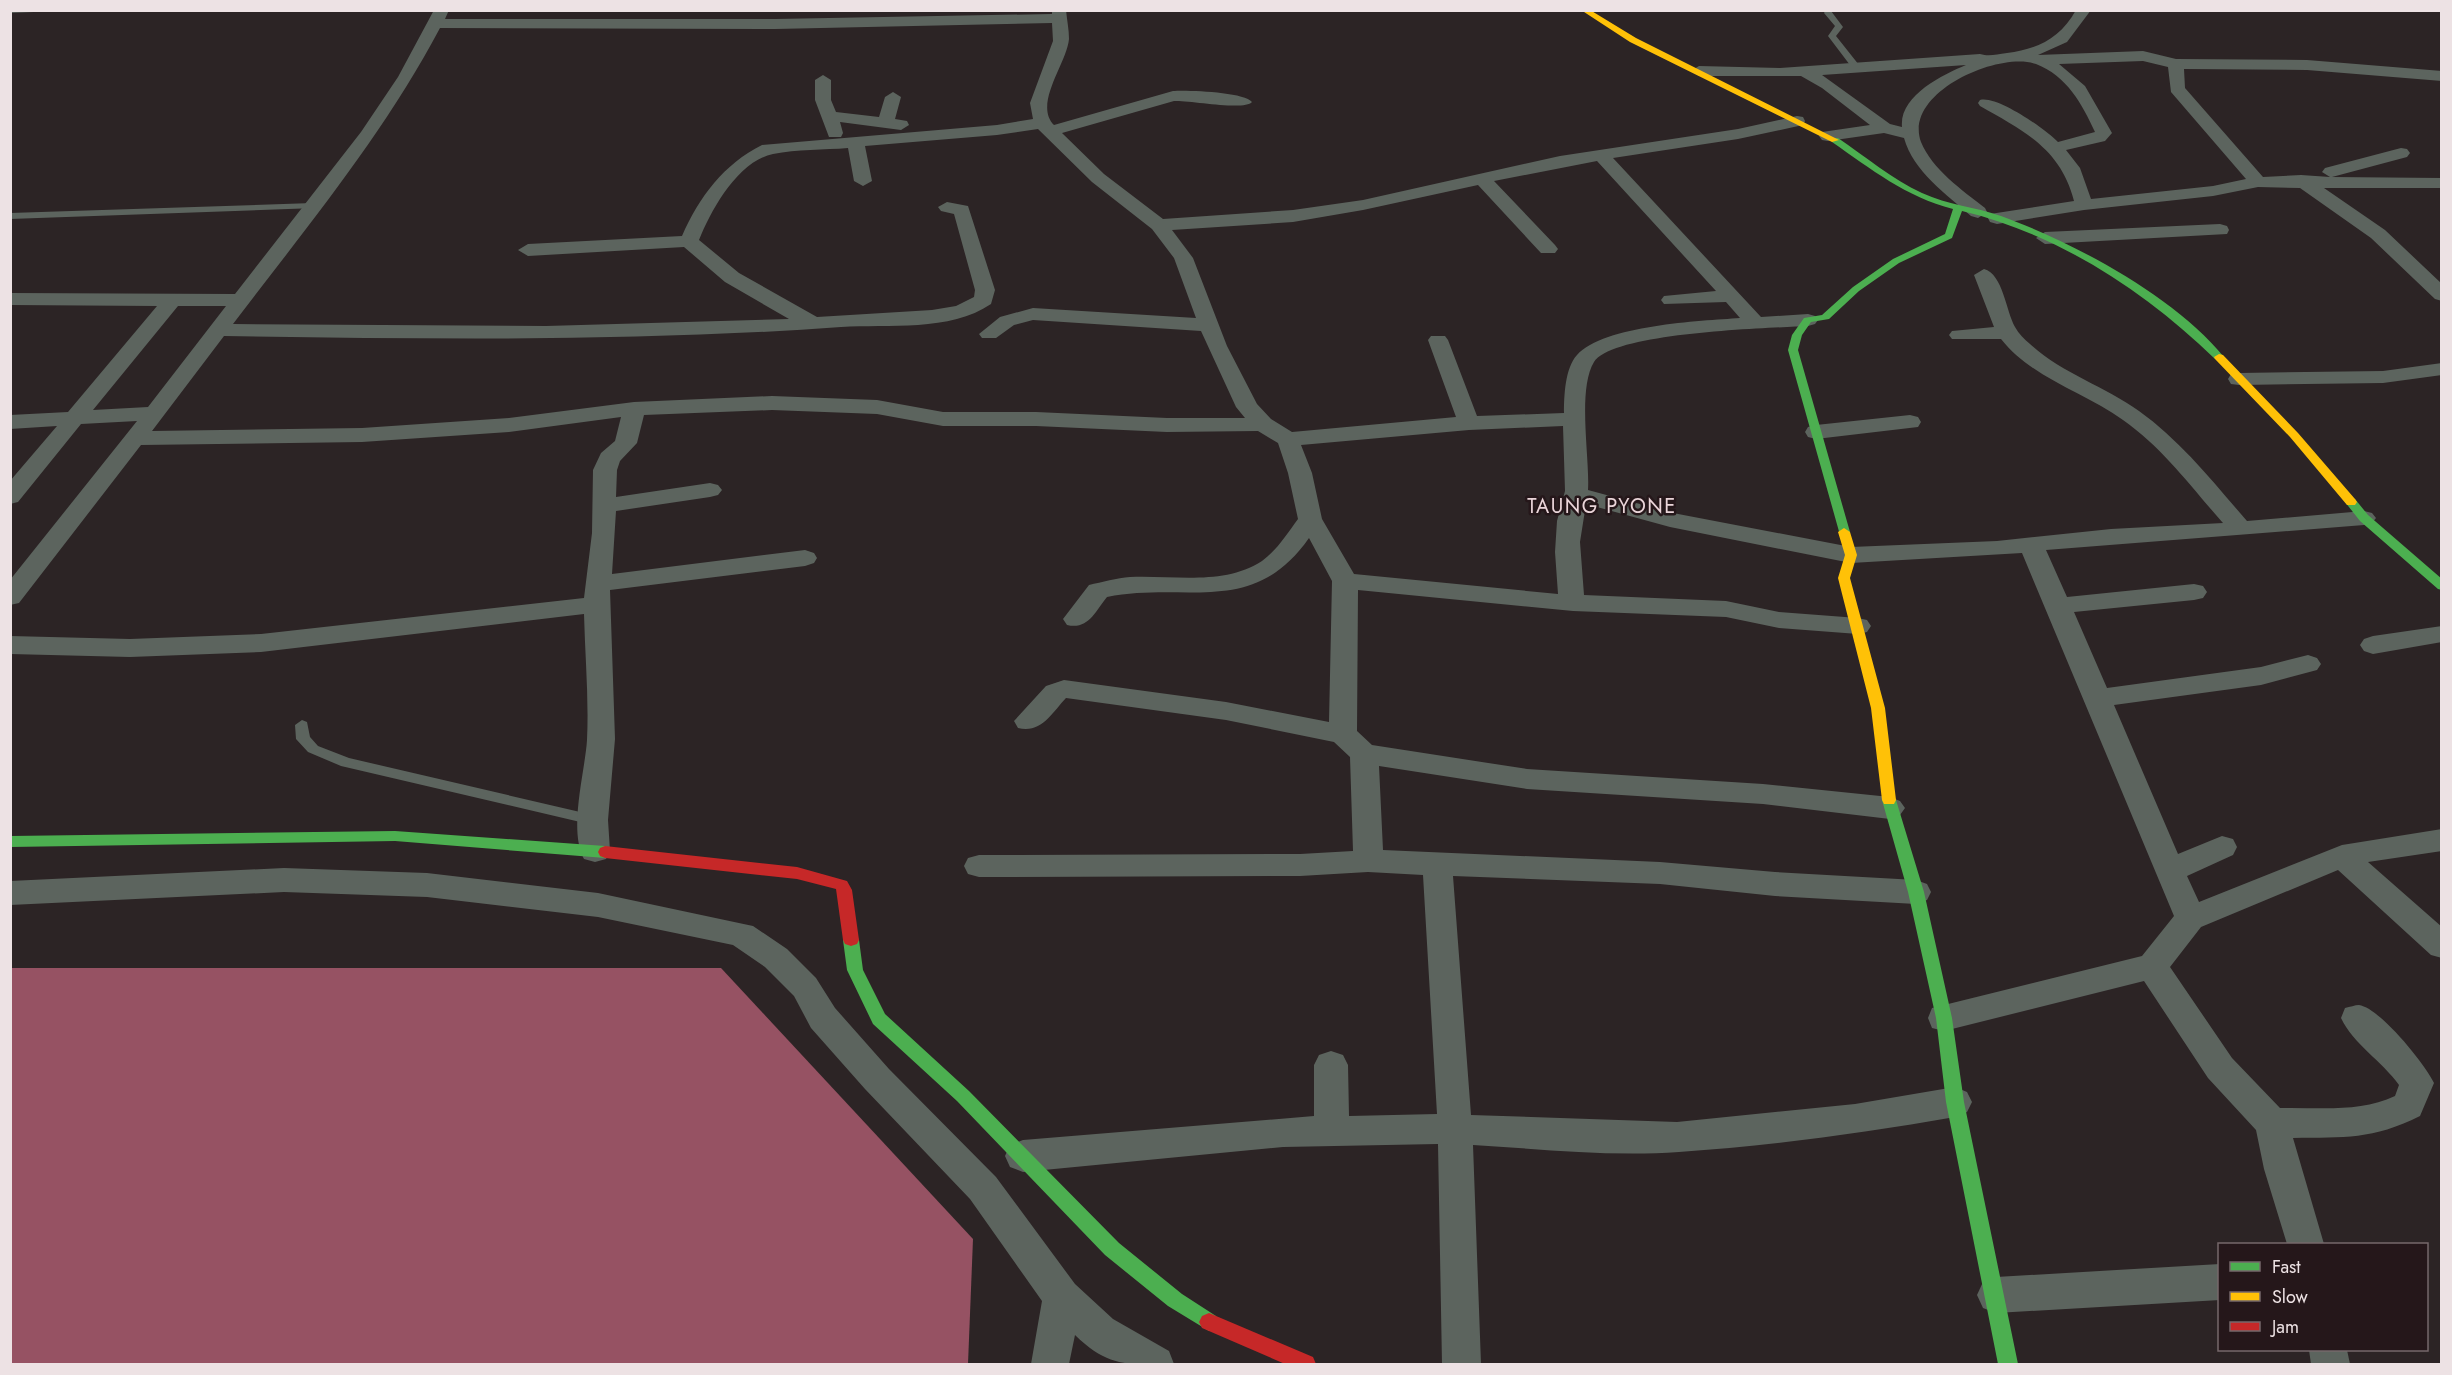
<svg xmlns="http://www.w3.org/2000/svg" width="2452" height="1375" viewBox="0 0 2452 1375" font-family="Jost,sans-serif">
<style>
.water{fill:#965263}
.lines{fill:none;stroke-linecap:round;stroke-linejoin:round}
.lane{fill:#5c645e;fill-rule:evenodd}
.street{fill:#5c645e;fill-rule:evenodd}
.fast{fill:#4caf50;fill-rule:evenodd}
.slow{fill:#ffc107;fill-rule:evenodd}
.jam{fill:#c62828;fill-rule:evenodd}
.labels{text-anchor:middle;stroke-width:5;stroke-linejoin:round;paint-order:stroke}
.quarter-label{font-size:20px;letter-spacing:1.5px;fill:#ead5d9;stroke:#25171a}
</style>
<rect width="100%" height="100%" fill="#2c2425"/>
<!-- water -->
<polygon class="water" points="11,968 721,968 973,1239 968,1364 11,1364"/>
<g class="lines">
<!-- lane -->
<g class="lane">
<polygon points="10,10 81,10 10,13"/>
<polygon points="1825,11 1831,11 1843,27 1836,36 1859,65 1859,69 1853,69 1828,36 1835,26 1824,13"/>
<polygon points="313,203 316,204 316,208 10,219 10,213"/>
<polygon points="302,720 307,722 310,737 318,746 349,758 593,815 598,816 600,820 598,824 593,825 341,766 308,752 296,739 295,725"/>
</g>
<!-- street -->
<g class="street">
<path d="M434,10H449L445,19H775L1052,14V10H1066C1067,20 1069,30 1069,39C1067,63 1033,104 1054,125L1173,91C1188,90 1244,92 1252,102C1244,111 1190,100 1174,101L1062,133L1104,174L1163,219L1293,210L1363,200L1560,156L1738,129L1797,116L1803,117L1805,121L1803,125L1738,139L1613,158L1761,317L1808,314L1815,316L1818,320L1815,324L1808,326C1771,328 1613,332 1594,362C1577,390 1590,458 1588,490L1673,513L1851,547L1997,541L2111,529L2223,523C2191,487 2163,448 2123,420C2084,392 2032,378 2001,339H1952L1949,335L1952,331L1994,327L1974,275L1984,269C2003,274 2006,311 2015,327C2019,334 2024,339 2030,344C2061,373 2104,386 2139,411C2181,441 2213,482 2247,521L2364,511L2372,513L2376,518L2372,523L2364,525L2046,550L2067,597L2194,584L2203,586L2207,592L2203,598L2194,600L2074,612L2107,688L2261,667L2308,655L2317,658L2321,664L2317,670L2261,685L2114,705L2178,854L2222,836L2233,839L2237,847L2233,855L2187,876L2199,902L2342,845L2442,829V851L2368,862L2442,927V958L2431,955L2338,870L2201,927L2170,967L2232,1058L2280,1108C2318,1107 2360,1113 2395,1096L2399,1085C2382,1061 2353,1044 2341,1018L2345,1008C2350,1007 2355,1005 2359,1005C2380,1008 2425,1064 2434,1083L2420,1116C2372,1140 2345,1137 2293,1138L2324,1244H2287L2264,1169L2256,1130L2208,1078L2144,981L1944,1031L1932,1028L1928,1018L1932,1008L2142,956L2174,916L2022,553L1851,563L1670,527L1586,504L1580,542L1584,595L1726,601L1779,612L1858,618L1867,620L1871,626L1867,632L1858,634L1779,628L1726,617L1573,611L1358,590L1357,731L1372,745L1527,769L1763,784L1890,797L1900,801L1905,808L1900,815L1890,819L1763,804L1527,789L1379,766L1383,850L1660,862L1775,872L1916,880L1927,884L1931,892L1927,900L1916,904L1775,896L1660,884L1453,876L1471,1115L1677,1122L1855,1104L1955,1087L1967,1092L1972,1102L1967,1112L1955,1117C1864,1133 1771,1146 1679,1152C1611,1157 1541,1149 1473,1145L1481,1364H1442L1438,1144L1283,1147L1023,1172L1010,1167L1005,1156L1010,1145L1023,1140L1314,1116V1065L1319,1055L1331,1051L1343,1055L1348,1065L1349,1116L1437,1114L1423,875L1368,872L1300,876L979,877L968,874L964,866L968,858L979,855L1300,854L1353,851L1350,757L1334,742L1226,720L1066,698C1052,713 1041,734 1018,728L1014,721L1046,686L1064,680L1226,702L1329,722L1332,581L1309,538C1253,618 1186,581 1107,597C1095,612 1088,630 1067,625L1063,619L1089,585C1102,582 1117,578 1130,577C1173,575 1224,586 1262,561C1277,550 1287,534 1298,519L1288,473L1278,443L1258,431L1167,432L1036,426H943L877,414L772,410L644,415L637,443L620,461L617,470L616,497L710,483L718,485L722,490L718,495L710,497L616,511L612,574L805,550L814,553L817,558L814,563L805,566L610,590L615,739L608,820L610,851L606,859L595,862L584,859C568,830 585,772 587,740C589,699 585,656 584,614L261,652L130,657L10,654V636L130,639L261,634L584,598L592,533L593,470L601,453L615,441L621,417L509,432L362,442L141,445L19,603L10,605V580L137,421L81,424L18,502L10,504V481L57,426L10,429V415L68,412L157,306L10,305V293L235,294L361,132L398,77ZM1052,23L1053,41L1030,103L1033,119L997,125L762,145C724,164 699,197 682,236L528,244L518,250L528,256L684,247L725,282L789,319L546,326L233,324C306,228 384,134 440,28L775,29ZM1038,129L1092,182L1152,229L1174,258L1196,318L1033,308L1000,317L979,334L982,338H996L1014,325L1033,320L1201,331L1236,407L1245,418H1167L1036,412H943L877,400L772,396L634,402L509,418L362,428L152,431L224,336C430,339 635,342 841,327C888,324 950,332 991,304L995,290L968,206L947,202L938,207L941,211L954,214L975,290L974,297L956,306L932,310L817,317L739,273L699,240C711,210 738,161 773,154C797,149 824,150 848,148L854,181L863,186L872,181L865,146L997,135ZM1597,161L1716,291L1664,296L1661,300L1664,304L1726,302L1740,318C1700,321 1604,325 1577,355C1565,368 1564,396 1564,413L1477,416L1448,340L1445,336H1431L1428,340L1456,417L1292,432L1271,419L1257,404L1227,346L1193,258L1172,230L1293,222L1363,210L1478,185L1541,253H1555L1558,249L1555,245L1494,181ZM178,306H226L148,407L93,410ZM1563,426L1565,491L1557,521L1555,552L1558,594L1354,574L1322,519L1312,473L1301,445L1469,430Z"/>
<path d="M2076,10H2091L2067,42L2038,55L2143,51L2176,59L2307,60L2442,71V81L2307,70L2184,69L2185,88L2263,177L2301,175L2330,177L2322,172L2325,168L2401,148L2407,149L2410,153L2407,157L2332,177L2442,178V188H2324L2385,230L2442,284V301L2435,299L2371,238L2300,188L2258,187L2213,196L2084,210L1997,224L1990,222L1988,218L1990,214L2074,201C2061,149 2024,131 1980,106L1978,103L1980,100C1997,95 2045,129 2058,142L2095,132C2082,104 2067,76 2036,64C1998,51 1903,93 1921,142C1932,169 1962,190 1985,208L1987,212L1978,218L1971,216C1947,195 1913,171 1904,138L1884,133L1828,141L1822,140L1819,136L1822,132L1870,125L1822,88L1801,76H1699L1691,71L1699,66L1780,68L1980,54C1990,57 1996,54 2007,53C2037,49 2060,39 2076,10ZM2143,61L2168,67L2171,92L2246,179L2213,186L2091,199L2080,168L2066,150L2105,141L2112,133L2085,86L2059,64ZM1966,65C1942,75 1899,96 1902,127L1890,124L1822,75Z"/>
<polygon points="823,75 831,80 831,100 836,112 879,117 885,97 893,92 901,97 895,119 907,121 909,125 901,130 840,122 843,133 841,137 829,137 815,100 815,80"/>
<polygon points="2220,224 2227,226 2229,230 2227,234 2045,244 2036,238 2045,232"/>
<polygon points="2442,363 2442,375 2383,383 2239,385 2231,384 2228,379 2231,374 2239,373 2383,371"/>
<polygon points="1910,415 1918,417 1921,422 1918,427 1816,439 1808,437 1805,432 1808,427 1816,425"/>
<polygon points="2442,626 2442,642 2373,654 2364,651 2360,645 2364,639 2373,636"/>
<path d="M284,868L427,873L598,893L753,926L787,949L816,978L835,1008L889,1069L996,1177L1075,1284L1113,1319L1169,1351L1174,1364C1129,1364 1110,1369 1075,1335L1069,1364H1031L1042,1301L970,1199L865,1089L811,1028L794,996L765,967L733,945L598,917L427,897L284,892L10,905V881Z"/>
<polygon points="2220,1264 2220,1300 1996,1313 1983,1308 1977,1295 1983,1282 1996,1277"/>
<polygon points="2309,1350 2347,1350 2350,1364 2311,1364"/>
</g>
<!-- fast -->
<g class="fast">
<path d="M1832,138H1838C1866,157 1892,179 1922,193C1948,205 1976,207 2001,216C2075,243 2174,296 2224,357L2223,359H2215C2145,291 2058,234 1962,211L1952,238L1899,263L1859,291L1829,319L1811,322L1802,335L1798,350L1850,532L1844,536L1840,535L1788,350L1792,335L1804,318L1822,315L1853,287L1893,259L1945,234L1953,209C1906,197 1871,169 1832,142Z"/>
<polygon points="2351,498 2355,499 2368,515 2442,579 2442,590 2438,589 2360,521 2345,502"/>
<polygon points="1889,795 1894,796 1896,800 1924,892 1952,1018 1964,1102 2018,1364 1998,1364 1946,1102 1936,1018 1908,892 1882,800 1884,796"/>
<polygon points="395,831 605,846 610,848 612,852 610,856 605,858 395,841 10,847 10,836"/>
<polygon points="851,934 857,936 859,940 863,970 885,1014 969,1091 1119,1243 1182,1294 1216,1316 1219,1322 1216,1328 1209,1331 1168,1306 1105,1255 957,1101 873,1024 847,970 843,940 845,936"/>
</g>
<!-- slow -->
<g class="slow">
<polygon points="1581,10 1590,10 1636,38 1839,140 1832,142 1630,42"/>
<polygon points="2219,354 2223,355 2298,433 2355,499 2357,502 2355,505 2347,505 2290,437 2215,359 2214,357"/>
<polygon points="1844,528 1850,532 1857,555 1850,578 1885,708 1896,800 1894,804 1884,804 1882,800 1871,708 1838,578 1845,555 1838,532"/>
</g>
<!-- jam -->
<g class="jam">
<polygon points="605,846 797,867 847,881 852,890 859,940 857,944 851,946 845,944 843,940 836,889 797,879 605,858 600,856 598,852 600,848"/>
<polygon points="1209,1313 1313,1357 1316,1364 1285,1364 1202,1328 1199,1322 1202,1316"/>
</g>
</g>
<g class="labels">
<!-- quarter labels -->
<g class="quarter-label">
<text x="1602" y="513">TAUNG PYONE</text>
</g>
</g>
<!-- border -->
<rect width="2452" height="1375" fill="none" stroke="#ede2e4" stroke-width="24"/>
<!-- legend -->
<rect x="2218" y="1243" width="210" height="108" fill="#25171a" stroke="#75686b" stroke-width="1.5"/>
<rect x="2230" y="1262" width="30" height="9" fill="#4caf50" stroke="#75686b" stroke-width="1.5"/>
<text x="2272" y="1273" font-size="18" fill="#ede2e4">Fast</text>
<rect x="2230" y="1292" width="30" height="9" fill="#ffc107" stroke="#75686b" stroke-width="1.5"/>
<text x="2272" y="1303" font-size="18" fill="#ede2e4">Slow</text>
<rect x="2230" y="1322" width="30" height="9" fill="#c62828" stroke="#75686b" stroke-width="1.5"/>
<text x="2272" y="1333" font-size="18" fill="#ede2e4">Jam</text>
</svg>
